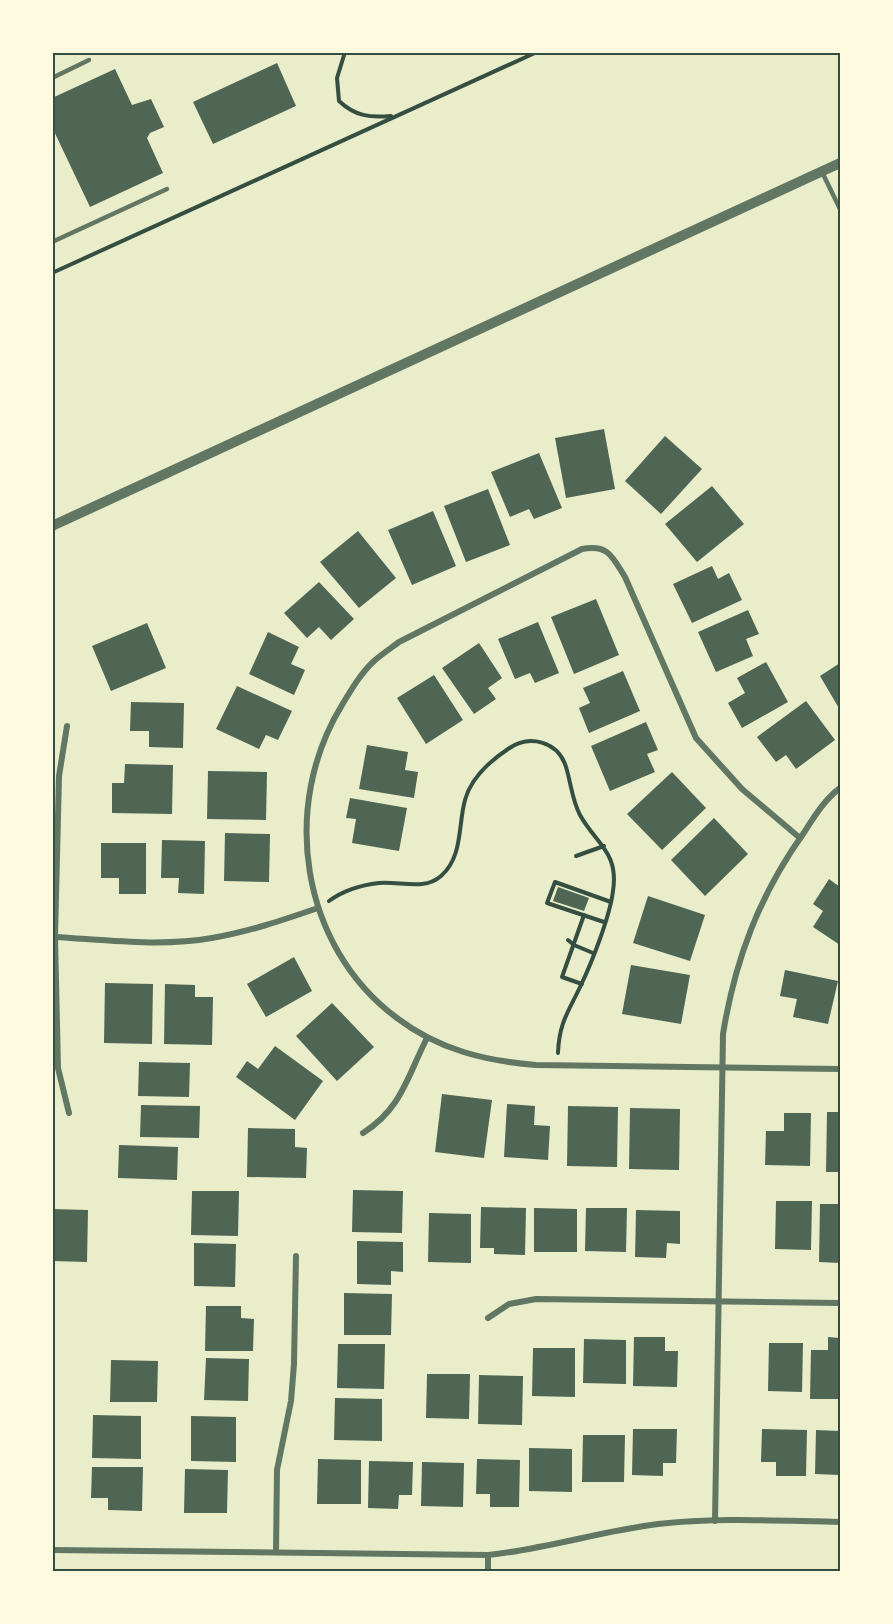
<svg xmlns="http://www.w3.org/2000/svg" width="893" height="1624" viewBox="0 0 893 1624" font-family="Commissioner,sans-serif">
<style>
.building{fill:#4f6655}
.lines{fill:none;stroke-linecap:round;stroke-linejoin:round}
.path{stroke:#344e41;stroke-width:4}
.service{stroke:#617663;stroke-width:4.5}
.minor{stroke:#617663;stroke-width:6}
.tertiary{stroke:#617663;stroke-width:10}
.neatline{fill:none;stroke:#344e41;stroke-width:2}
</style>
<rect width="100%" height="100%" fill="#e9edc9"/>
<!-- building -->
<g class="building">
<polygon points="277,63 296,106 213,144 193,102"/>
<polygon points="115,69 132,105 151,99 164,127 150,133 147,138 163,173 90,207 52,127 52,98"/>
<polygon points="604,429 615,489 566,498 555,438"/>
<polygon points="665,436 702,469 661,514 625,481"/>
<polygon points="539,453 562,508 534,519 529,509 510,517 491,472"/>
<polygon points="712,486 744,524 697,562 665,524"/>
<polygon points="488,489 510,545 466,562 444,506"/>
<polygon points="433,511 456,566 412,585 388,530"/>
<polygon points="358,531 396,578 359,608 320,562"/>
<polygon points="712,566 718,579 729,573 742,600 692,623 673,584"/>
<polygon points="319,582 354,619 331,640 319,627 307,638 284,613"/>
<polygon points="596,599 619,655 574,674 551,617"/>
<polygon points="748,610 759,634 746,639 753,656 716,672 698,632"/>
<polygon points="538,622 559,673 535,683 530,673 515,679 498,639"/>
<polygon points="147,623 166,668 111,691 92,646"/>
<polygon points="268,632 299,647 291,664 305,670 294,695 249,674"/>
<polygon points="479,643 502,678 488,688 496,699 474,714 442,668"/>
<polygon points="766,662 788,702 742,728 728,703 745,693 737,678"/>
<polygon points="840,663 840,710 820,676"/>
<polygon points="623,671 640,711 589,733 579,708 590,703 583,688"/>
<polygon points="434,675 463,720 426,744 397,698"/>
<polygon points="237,686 292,711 278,740 266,735 259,749 216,729"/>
<polygon points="806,701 835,740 796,769 786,755 776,762 757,737"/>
<polygon points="131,702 184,703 183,748 149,747 149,731 130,731"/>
<polygon points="646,722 658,750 647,754 655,772 610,791 591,746"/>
<polygon points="367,745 408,752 405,770 418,772 414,798 359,789"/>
<polygon points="125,764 173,765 172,814 112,813 112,783 124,783"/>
<polygon points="208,771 267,772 266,820 207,819"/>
<polygon points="672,772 706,808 662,850 627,814"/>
<polygon points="350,798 407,808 399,851 352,843 356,819 346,818"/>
<polygon points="714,818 748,854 705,896 671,860"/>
<polygon points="225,833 270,834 269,882 224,881"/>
<polygon points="162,840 205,841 204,894 178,893 179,878 161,878"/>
<polygon points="101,843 146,843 146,894 119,894 119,878 101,878"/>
<polygon points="829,879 840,887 840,945 813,927 823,911 813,904"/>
<polygon points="558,887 589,898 584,911 553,901"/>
<polygon points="648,896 705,915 690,961 633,943"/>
<polygon points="294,957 312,991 266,1017 247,984"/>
<polygon points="631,965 690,975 681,1024 622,1014"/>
<polygon points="785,970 838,981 828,1024 793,1017 797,999 780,996"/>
<polygon points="105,983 153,984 152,1044 104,1043"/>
<polygon points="165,984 195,985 195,997 213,997 212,1045 164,1044"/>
<polygon points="332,1003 374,1047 337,1081 296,1036"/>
<polygon points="275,1046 323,1081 295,1120 236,1077 247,1061 258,1069"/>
<polygon points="139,1062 190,1063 189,1097 138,1096"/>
<polygon points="442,1094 492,1100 484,1158 435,1152"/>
<polygon points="507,1104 535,1106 534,1125 550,1126 548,1160 504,1157"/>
<polygon points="141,1105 200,1106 199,1138 140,1137"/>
<polygon points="568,1106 618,1107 617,1167 567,1166"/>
<polygon points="630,1108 680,1109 679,1170 629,1169"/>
<polygon points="827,1112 840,1112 840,1172 826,1172"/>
<polygon points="784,1113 811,1113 810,1166 765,1165 766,1131 784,1131"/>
<polygon points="248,1128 295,1129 295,1147 307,1148 306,1178 247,1177"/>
<polygon points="119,1145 178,1147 177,1180 118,1178"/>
<polygon points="353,1190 403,1191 402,1233 352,1232"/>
<polygon points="192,1191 239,1191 238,1236 191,1235"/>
<polygon points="776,1201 812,1201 811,1250 775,1249"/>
<polygon points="820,1204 840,1204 840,1263 819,1262"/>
<polygon points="481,1207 526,1208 525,1255 494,1254 494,1248 480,1248"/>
<polygon points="534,1208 577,1209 577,1252 534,1252"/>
<polygon points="586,1208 627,1208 626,1252 585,1251"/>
<polygon points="52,1209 88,1210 87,1262 52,1261"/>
<polygon points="636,1210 680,1211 680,1244 667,1243 666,1258 635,1257"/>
<polygon points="429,1213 471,1214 471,1263 428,1262"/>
<polygon points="357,1241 403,1242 403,1272 391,1271 391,1285 357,1284"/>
<polygon points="194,1243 236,1244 235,1287 194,1286"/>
<polygon points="344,1293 392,1294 391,1335 344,1335"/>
<polygon points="206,1306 241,1306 241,1318 254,1319 253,1351 205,1351"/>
<polygon points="634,1337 665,1337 665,1351 678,1351 677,1387 633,1386"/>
<polygon points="828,1337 840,1338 840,1399 810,1399 811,1350 828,1350"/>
<polygon points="584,1339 626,1340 626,1384 583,1383"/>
<polygon points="769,1343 803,1343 802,1392 768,1391"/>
<polygon points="338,1344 385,1344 384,1389 337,1388"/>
<polygon points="533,1348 575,1348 575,1397 532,1396"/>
<polygon points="206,1358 249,1359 248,1401 204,1400"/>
<polygon points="111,1360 158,1361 157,1402 110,1402"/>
<polygon points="427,1374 470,1374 469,1419 426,1418"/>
<polygon points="479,1375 523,1376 522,1425 478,1424"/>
<polygon points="335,1398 382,1399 382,1441 334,1440"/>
<polygon points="93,1415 141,1416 141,1459 92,1458"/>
<polygon points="191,1416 236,1417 236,1462 191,1461"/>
<polygon points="633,1429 677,1429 676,1463 663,1463 663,1476 632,1475"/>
<polygon points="762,1429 807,1430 806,1476 776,1476 776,1462 761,1462"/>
<polygon points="816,1430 840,1431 840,1475 815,1474"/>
<polygon points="583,1435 625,1435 624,1482 582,1482"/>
<polygon points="529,1448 572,1449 572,1492 529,1491"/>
<polygon points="318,1459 361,1460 361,1504 317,1504"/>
<polygon points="477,1459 520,1460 519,1507 490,1507 490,1494 476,1494"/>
<polygon points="369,1461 413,1462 412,1495 399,1495 398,1509 368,1508"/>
<polygon points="422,1462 464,1463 463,1507 421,1506"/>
<polygon points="92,1467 143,1467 142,1511 108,1510 108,1498 91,1498"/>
<polygon points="185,1469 228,1470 227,1513 184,1513"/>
</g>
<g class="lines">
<!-- path -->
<g class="path">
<path d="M345,52L337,78L339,101C355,116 370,118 391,116"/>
<polyline points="52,273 537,52"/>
<polyline points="576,856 604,846"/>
<path d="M329,901C344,890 361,885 379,883C400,881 424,891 441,876C463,857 458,825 465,800C471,778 490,761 508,749C529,734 558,741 566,767C571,783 572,800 580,815C596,844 619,852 613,891C610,916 592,962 581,985C569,1011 559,1022 558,1053"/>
<polyline points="604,922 547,903 555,882 611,902"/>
<polyline points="568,940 574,945 593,953"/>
<polyline points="582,984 562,977 584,915"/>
</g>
<!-- service -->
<g class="service">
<polyline points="52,78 89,60"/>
<polyline points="822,172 840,209"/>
<polyline points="52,242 167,189"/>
</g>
<!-- minor -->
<g class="minor">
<polyline points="67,726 59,776 55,937 58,1068 69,1113"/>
<path d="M800,838L742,789L696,738L625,577C612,556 608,544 582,549L399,642C391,648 382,654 374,661C361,673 351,690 342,705C280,806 300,946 397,1018C439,1050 486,1061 536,1065L840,1069"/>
<path d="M55,937C107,940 161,947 212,938C248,932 283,920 318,908"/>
<path d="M363,1133C402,1108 407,1077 427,1038"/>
<polyline points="488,1318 509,1304 536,1299 840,1303"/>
<path d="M715,1521L723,1034C735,960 759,896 803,834C814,817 824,800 840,788"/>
<path d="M52,1550L488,1555C546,1549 601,1531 658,1524C718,1517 780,1521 840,1522"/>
<polyline points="276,1552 277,1470 291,1401 294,1364 296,1256"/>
<polyline points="488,1572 488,1555"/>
</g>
<!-- tertiary -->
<polyline class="tertiary" points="52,526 840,163"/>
</g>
<!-- border -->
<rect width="893" height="1624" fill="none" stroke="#fefae0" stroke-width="108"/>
<rect x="54" y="54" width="785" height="1516" class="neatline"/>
</svg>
